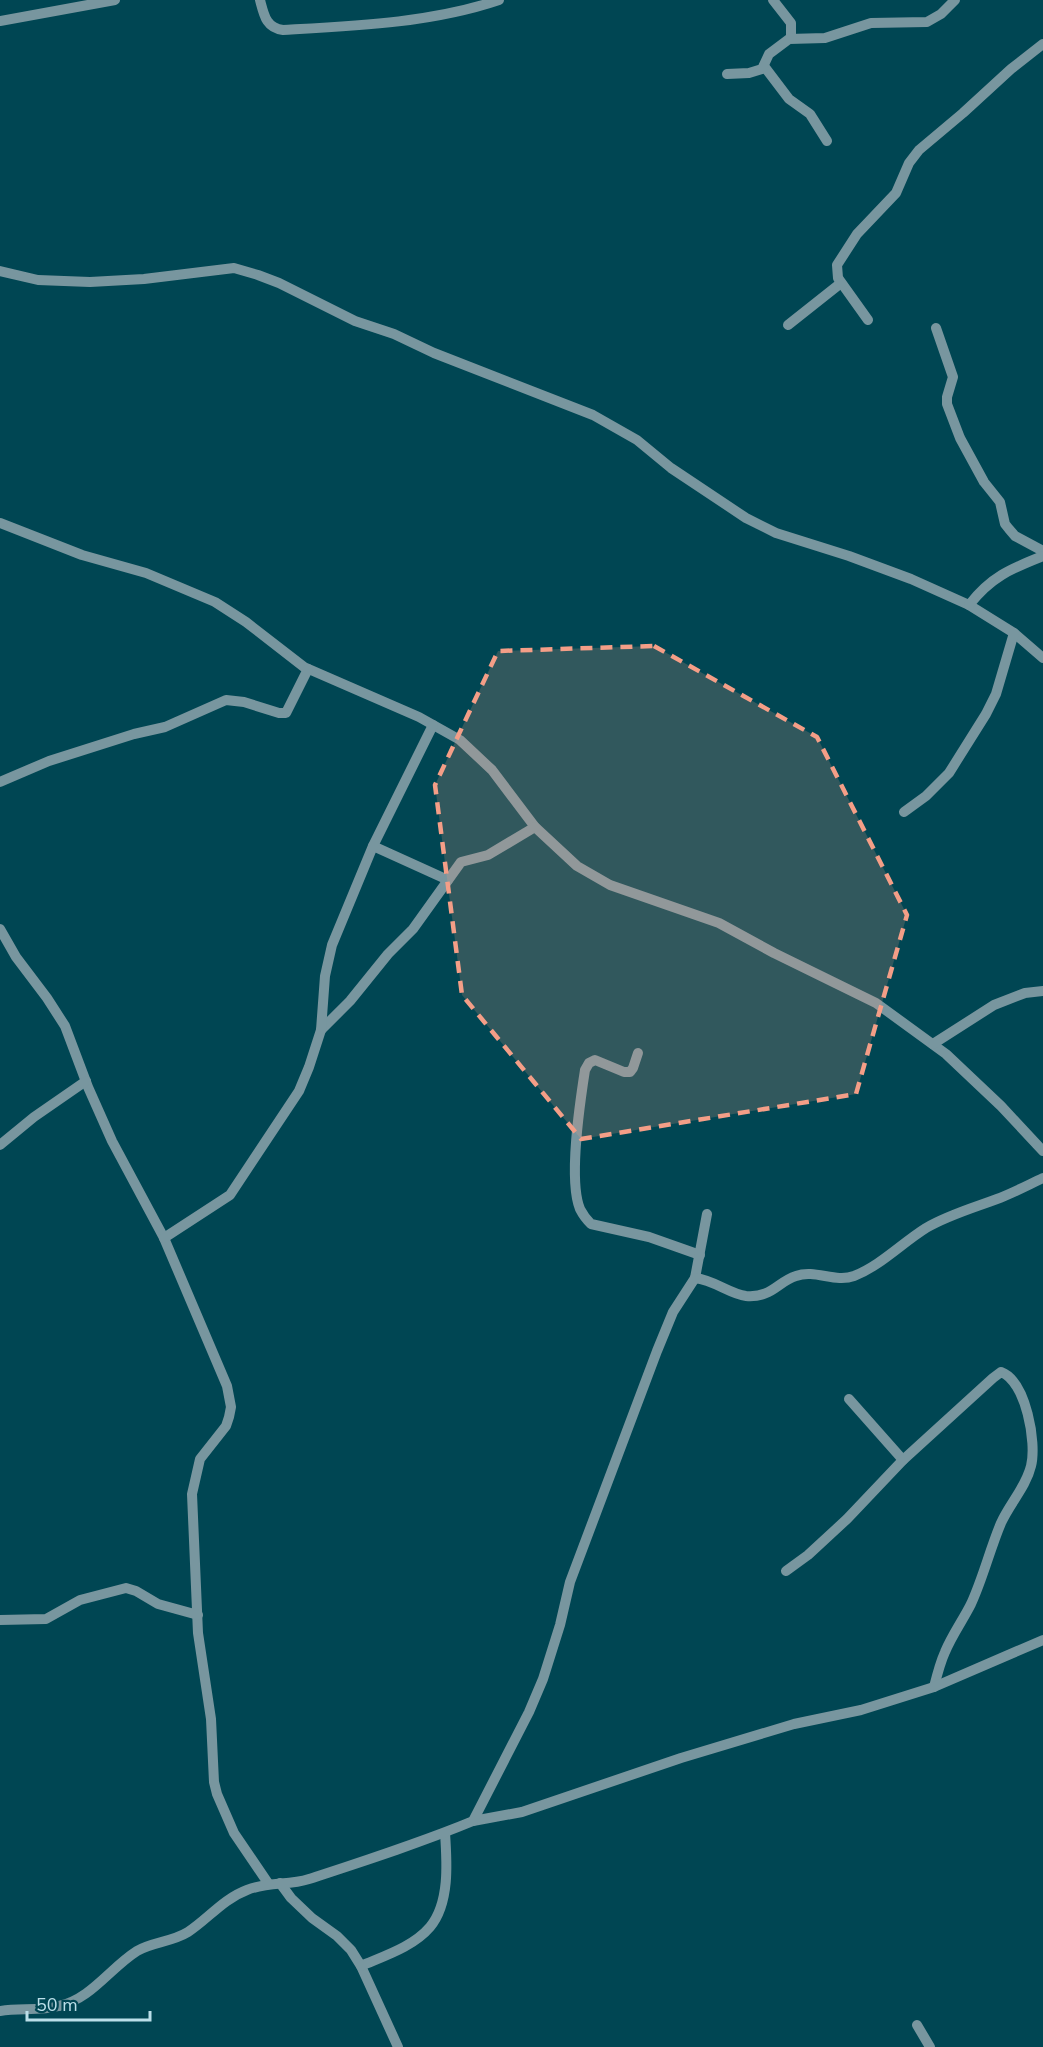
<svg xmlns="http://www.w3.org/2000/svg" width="1043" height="2047" viewBox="0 0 1043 2047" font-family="'Nunito Sans',sans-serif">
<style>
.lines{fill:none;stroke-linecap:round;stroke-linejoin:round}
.minor{stroke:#78969f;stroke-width:10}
.marked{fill:#f49e87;fill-opacity:0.2;stroke:#f49e87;stroke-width:4.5;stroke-dasharray:12 8;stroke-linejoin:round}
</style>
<rect width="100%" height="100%" fill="#004653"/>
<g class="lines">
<!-- minor -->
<g class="minor">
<path d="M260,0C264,15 266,28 283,30C355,26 431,23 499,0"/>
<polyline points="773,0 791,23 791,38"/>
<polyline points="0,21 115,0"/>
<polyline points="764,66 789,99 810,114 827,141"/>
<polyline points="727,74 749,73 762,69 769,54 789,39 825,38 871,23 927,22 941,14 955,0"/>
<polyline points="0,271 38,280 90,282 144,279 234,268 258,275 279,283 355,321 394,334 434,353 593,415 637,440 671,468 746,518 776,533 849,556 911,579 969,605 1014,633 1043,658"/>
<polyline points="868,320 838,278 837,265 857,234 896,193 909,163 919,150 963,113 1011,69 1043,44"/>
<polyline points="788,325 841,283"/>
<polyline points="936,328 953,377 947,397 947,404 960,438 984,482 1000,502 1005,524 1009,529 1015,536 1043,551"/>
<polyline points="0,523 82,555 146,573 215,602 246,622 304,667 419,717 460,740 492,770 535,827 577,866 610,885 719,923 774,953 876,1003 946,1054 1001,1106 1043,1151"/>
<path d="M969,605C991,577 1010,569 1043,556"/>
<polyline points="0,782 49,761 134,734 165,727 226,700 244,702 279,713 286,713 308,669"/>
<polyline points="904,812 926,796 949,773 986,714 996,694 1014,633"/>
<polyline points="373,846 448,880"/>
<polyline points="0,929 16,957 47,998 65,1026 88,1087 112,1141 164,1238 227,1386 231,1407 229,1417 226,1426 200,1459 192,1494 198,1633 211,1719 214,1782 217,1794 234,1833 268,1883"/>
<polyline points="321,1030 350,1001 388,954 413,929 461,862 488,855 535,827"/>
<polyline points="933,1044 994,1005 1025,993 1043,991"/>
<path d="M638,1053L633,1068L630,1072H624L595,1060L589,1063L585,1070C580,1102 568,1180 580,1209C583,1215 587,1220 591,1224L649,1237L700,1255"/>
<polyline points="0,1145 34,1117 86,1081"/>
<polyline points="164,1238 230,1195 299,1091 309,1067 321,1030 325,976 332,945 373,846 433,725"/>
<polyline points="695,1278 707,1214"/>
<polyline points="849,1399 903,1460"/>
<path d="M786,1571L808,1555L847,1519L903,1460L993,1378L1001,1372C1026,1381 1037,1443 1031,1466C1026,1487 1010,1503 1001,1523C990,1549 983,1578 971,1604C963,1620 952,1635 945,1652C940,1663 937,1675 934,1687"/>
<polyline points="0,1620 46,1619 80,1600 126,1588 136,1591 158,1604 198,1615"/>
<polyline points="473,1821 522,1812 681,1758 794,1724 861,1710 934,1687 1043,1640"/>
<polyline points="280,1883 291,1898 312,1918 337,1936 351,1950 361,1966 398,2047"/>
<path d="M361,1966C384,1956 413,1947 430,1927C450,1903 447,1862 445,1833"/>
<path d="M0,2011C20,2008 40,2011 59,2006C91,1999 110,1968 137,1951C152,1942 172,1942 188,1932C208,1919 223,1899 247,1890C270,1881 288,1886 309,1879C364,1861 420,1843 473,1821L529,1712L543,1679L560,1625L570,1582L657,1351L673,1312L695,1278C714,1280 730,1294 746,1296C772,1298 777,1282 796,1276C815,1269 835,1283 854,1276C880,1266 902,1243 926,1228C948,1215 973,1208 997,1199C1013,1193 1028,1185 1043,1178"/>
<polyline points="917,2025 930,2047"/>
</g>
</g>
<!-- marked area -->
<path class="marked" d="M654,646L817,737L907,915L856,1094L581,1139L462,995L435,785L498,651Z"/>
<!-- scale -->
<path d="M27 2011v9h123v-9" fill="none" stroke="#bbdfe9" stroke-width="3"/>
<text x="36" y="2011" font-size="18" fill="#bbdfe9" stroke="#004653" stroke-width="4.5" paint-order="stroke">50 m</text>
</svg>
